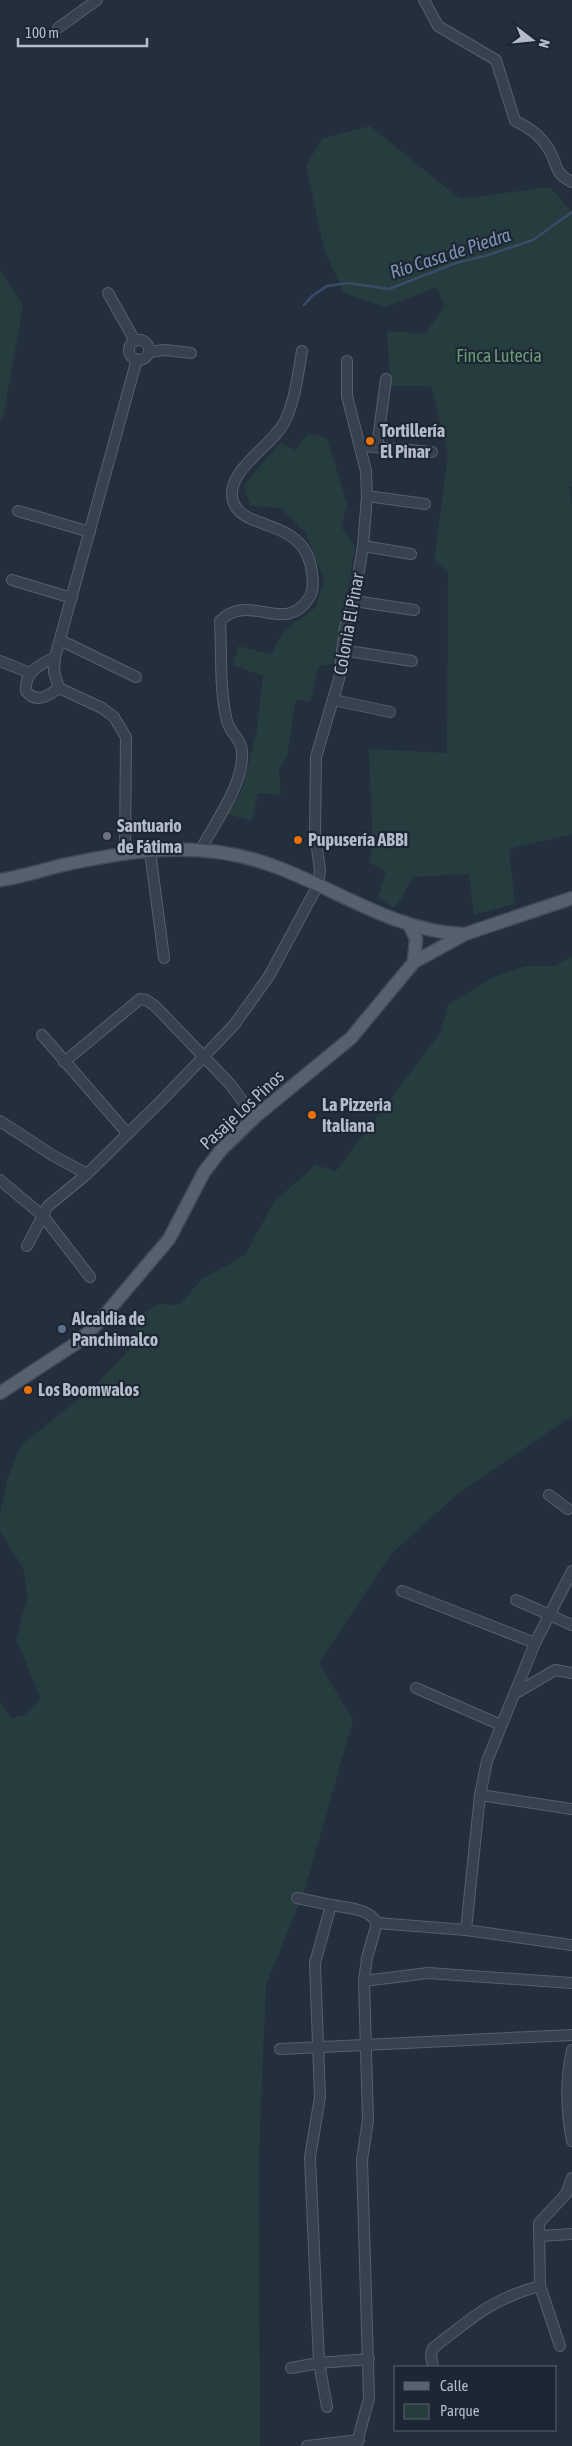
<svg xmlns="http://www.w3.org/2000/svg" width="572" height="2446" viewBox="0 0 572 2446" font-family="'Asap Condensed',sans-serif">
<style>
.green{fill:#263c3f}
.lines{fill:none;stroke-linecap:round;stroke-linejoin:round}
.stream{stroke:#394c67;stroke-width:2.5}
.minor-casing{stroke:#565f6c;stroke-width:12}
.major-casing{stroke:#414a57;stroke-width:15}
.minor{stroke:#38414e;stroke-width:10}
.major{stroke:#56606e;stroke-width:12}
.food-dot{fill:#e8710a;stroke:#1d2633;stroke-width:2}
.worship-dot{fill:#6b7280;stroke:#1d2633;stroke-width:2}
.service-dot{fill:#5c6f8a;stroke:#1d2633;stroke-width:2}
.labels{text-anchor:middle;stroke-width:4.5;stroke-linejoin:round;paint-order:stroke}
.park-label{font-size:18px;fill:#6b9a76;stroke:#1d2633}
.poi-label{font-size:18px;font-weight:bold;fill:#b4bcc9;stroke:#1d2633;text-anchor:start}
.street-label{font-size:18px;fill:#b4bcc9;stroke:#1d2633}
.water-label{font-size:19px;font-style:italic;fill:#7c92b1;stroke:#1d2633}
</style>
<rect width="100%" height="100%" fill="#242f3e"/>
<!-- green -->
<g class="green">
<path d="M370,126L460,199L550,187L572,212V486L569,487L572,503V834L509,849L515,904L474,915L469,874L414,877C403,890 407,896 393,908L378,897L386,871L370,863L372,828L369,749L447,753L448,572L434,560L448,454L431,386H390L387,331L425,334L444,307L437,287L385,307L344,293L324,250L306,165L323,138Z"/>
<polygon points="0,269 23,306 4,413 0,421"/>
<polygon points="308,433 327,438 347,504 341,527 355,546 336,663 319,666 310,702 296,699 287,757 279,768 281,795 258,793 252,821 227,814 242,790 257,730 263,676 233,665 238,646 271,654 284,630 315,608 324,580 306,534 281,508 250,506 244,485 280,443 296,450"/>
<polygon points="572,956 572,1416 460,1492 391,1554 319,1663 353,1720 305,1889 266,1985 259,2157 260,2446 0,2446 0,1702 11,1718 24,1715 41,1699 16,1639 27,1598 24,1569 0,1532 0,1513 8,1477 21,1445 94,1387 139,1339 132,1321 157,1304 179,1305 202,1279 245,1255 274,1202 315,1165 336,1171 441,1032 448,1005 491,978 525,966 554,966"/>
</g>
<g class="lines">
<!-- stream -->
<polyline class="stream" points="304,305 312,296 327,286 348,283 389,289 456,263 488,255 533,240 572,212"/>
<!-- minor casing -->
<g class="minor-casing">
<g id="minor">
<path d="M424,0L438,26L496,60L515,121C529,127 540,135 548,148C558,163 553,173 572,182"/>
<polyline points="58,28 97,0"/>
<polyline points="108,293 135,341"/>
<circle cx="139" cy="350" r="10"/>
<polyline points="149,352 165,350 191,353"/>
<polyline points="362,446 432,452"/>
<polyline points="377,447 386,379"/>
<polyline points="367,496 425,504"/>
<polyline points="18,511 90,532"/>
<polyline points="363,546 411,554"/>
<polyline points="12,580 72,598"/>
<polyline points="354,601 414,610"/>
<polyline points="60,640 136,677"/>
<polyline points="342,650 412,661"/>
<path d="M55,657C40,665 24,671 26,691C36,704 48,696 59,688"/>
<polyline points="0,661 30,673"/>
<polyline points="334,700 390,712"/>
<path d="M201,849C215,823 241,787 242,758C244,739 231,736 227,721C219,689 222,653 220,621C249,591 285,636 309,598C314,591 313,581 312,573C306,516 243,533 233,501C224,471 273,446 285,421C295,400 298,375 302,351"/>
<polyline points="150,851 164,958"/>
<polyline points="125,854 126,737 114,717 102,708 59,688 54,672 55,657 137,359"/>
<polyline points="42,1035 128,1134"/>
<polyline points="64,1062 140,999 146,1000 155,1006 230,1084 254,1117"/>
<polyline points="0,1121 52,1155 87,1174"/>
<polyline points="0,1180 43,1216 90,1277"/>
<polyline points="27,1246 48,1206 87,1174 165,1097 234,1025 269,976 318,885 320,870 315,834 316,757 339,679 345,627 354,601 363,546 367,496 366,471 347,396 347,361"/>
<polyline points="549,1495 568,1509"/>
<polyline points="402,1591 535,1643"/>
<polyline points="516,1600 572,1625"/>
<polyline points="416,1688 501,1725"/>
<polyline points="516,1693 555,1670 572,1673"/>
<polyline points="480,1795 572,1809"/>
<polyline points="297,1898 331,1905"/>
<polyline points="466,1930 572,1945"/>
<polyline points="364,1981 428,1973 572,1983"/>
<polyline points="280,2049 572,2035"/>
<path d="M572,2050C565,2081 566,2110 572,2141"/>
<polyline points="540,2236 572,2234"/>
<polyline points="560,2346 540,2286 539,2223 566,2194 572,2178"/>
<path d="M433,2367L431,2355L433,2348C472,2318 491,2299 540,2286"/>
<polyline points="291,2368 319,2363 369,2359"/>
<path d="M327,2407L319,2363L310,2157L320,2097L315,1963L331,1905C347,1908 369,1908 377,1923L466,1930L480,1795L487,1761L535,1643L572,1571"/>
<polyline points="307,2446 359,2440"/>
<polyline points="356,2446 369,2398 362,2160 368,2120 364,1981 367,1958 377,1923"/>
</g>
</g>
<!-- major casing -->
<g class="major-casing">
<g id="major">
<path d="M0,880C21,877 42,870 63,865C132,850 199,840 268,864C333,886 392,931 463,934"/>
<polyline points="410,926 416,939 414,962"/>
<polyline points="0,1393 78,1342 98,1323 169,1239 204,1172 221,1150 256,1116 351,1038 414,962 465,934 572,898"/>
</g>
</g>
<!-- minor -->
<use href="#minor" class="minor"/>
<!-- major -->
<use href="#major" class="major"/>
</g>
<!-- markers -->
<g class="food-dot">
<circle cx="370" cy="441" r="5"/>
<circle cx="298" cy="840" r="5"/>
<circle cx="312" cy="1115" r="5"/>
<circle cx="28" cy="1390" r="5"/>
</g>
<circle class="worship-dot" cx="107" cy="836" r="5"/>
<circle class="service-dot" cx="62" cy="1329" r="5"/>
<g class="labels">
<!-- park labels -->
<g class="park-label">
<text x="499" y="362">Finca Lutecia</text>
</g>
<!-- poi labels -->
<g class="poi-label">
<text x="380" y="437">Tortillería<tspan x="380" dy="21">El Pinar</tspan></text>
<text x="117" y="832">Santuario<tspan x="117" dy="21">de Fátima</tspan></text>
<text x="308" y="846">Pupusería ABBI</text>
<text x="322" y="1111">La Pizzeria<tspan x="322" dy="21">Italiana</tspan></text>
<text x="72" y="1325">Alcaldia de<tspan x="72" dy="21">Panchimalco</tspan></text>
<text x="38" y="1396">Los Boomwalos</text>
</g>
<!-- street labels -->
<g class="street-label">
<text transform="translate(349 624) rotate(-80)" y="6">Colonia El Pinar</text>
<text transform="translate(242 1110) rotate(-43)" y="6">Pasaje Los Pinos</text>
</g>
<!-- water labels -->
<g class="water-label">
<text transform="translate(450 253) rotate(-18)" y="7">Río Casa de Piedra</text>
</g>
</g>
<!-- legend -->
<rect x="394" y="2366" width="162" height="65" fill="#1d2633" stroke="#59626f"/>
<rect x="404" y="2382" width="25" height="8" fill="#56606e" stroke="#59626f"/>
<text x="440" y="2391" font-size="15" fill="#b4bcc9">Calle</text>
<rect x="404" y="2404" width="25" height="15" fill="#263c3f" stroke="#59626f"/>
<text x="440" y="2416" font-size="15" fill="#b4bcc9">Parque</text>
<!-- north arrow -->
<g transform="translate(532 40) rotate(106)" stroke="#1d2633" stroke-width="4" paint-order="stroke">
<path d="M0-4L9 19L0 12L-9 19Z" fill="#b4bcc9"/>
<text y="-8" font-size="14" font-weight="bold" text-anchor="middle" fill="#b4bcc9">N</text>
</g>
<!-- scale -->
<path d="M18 38v8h129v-8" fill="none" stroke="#b4bcc9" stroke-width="2.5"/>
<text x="25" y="38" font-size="15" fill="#b4bcc9" stroke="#1d2633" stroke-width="4" paint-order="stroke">100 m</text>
</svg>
